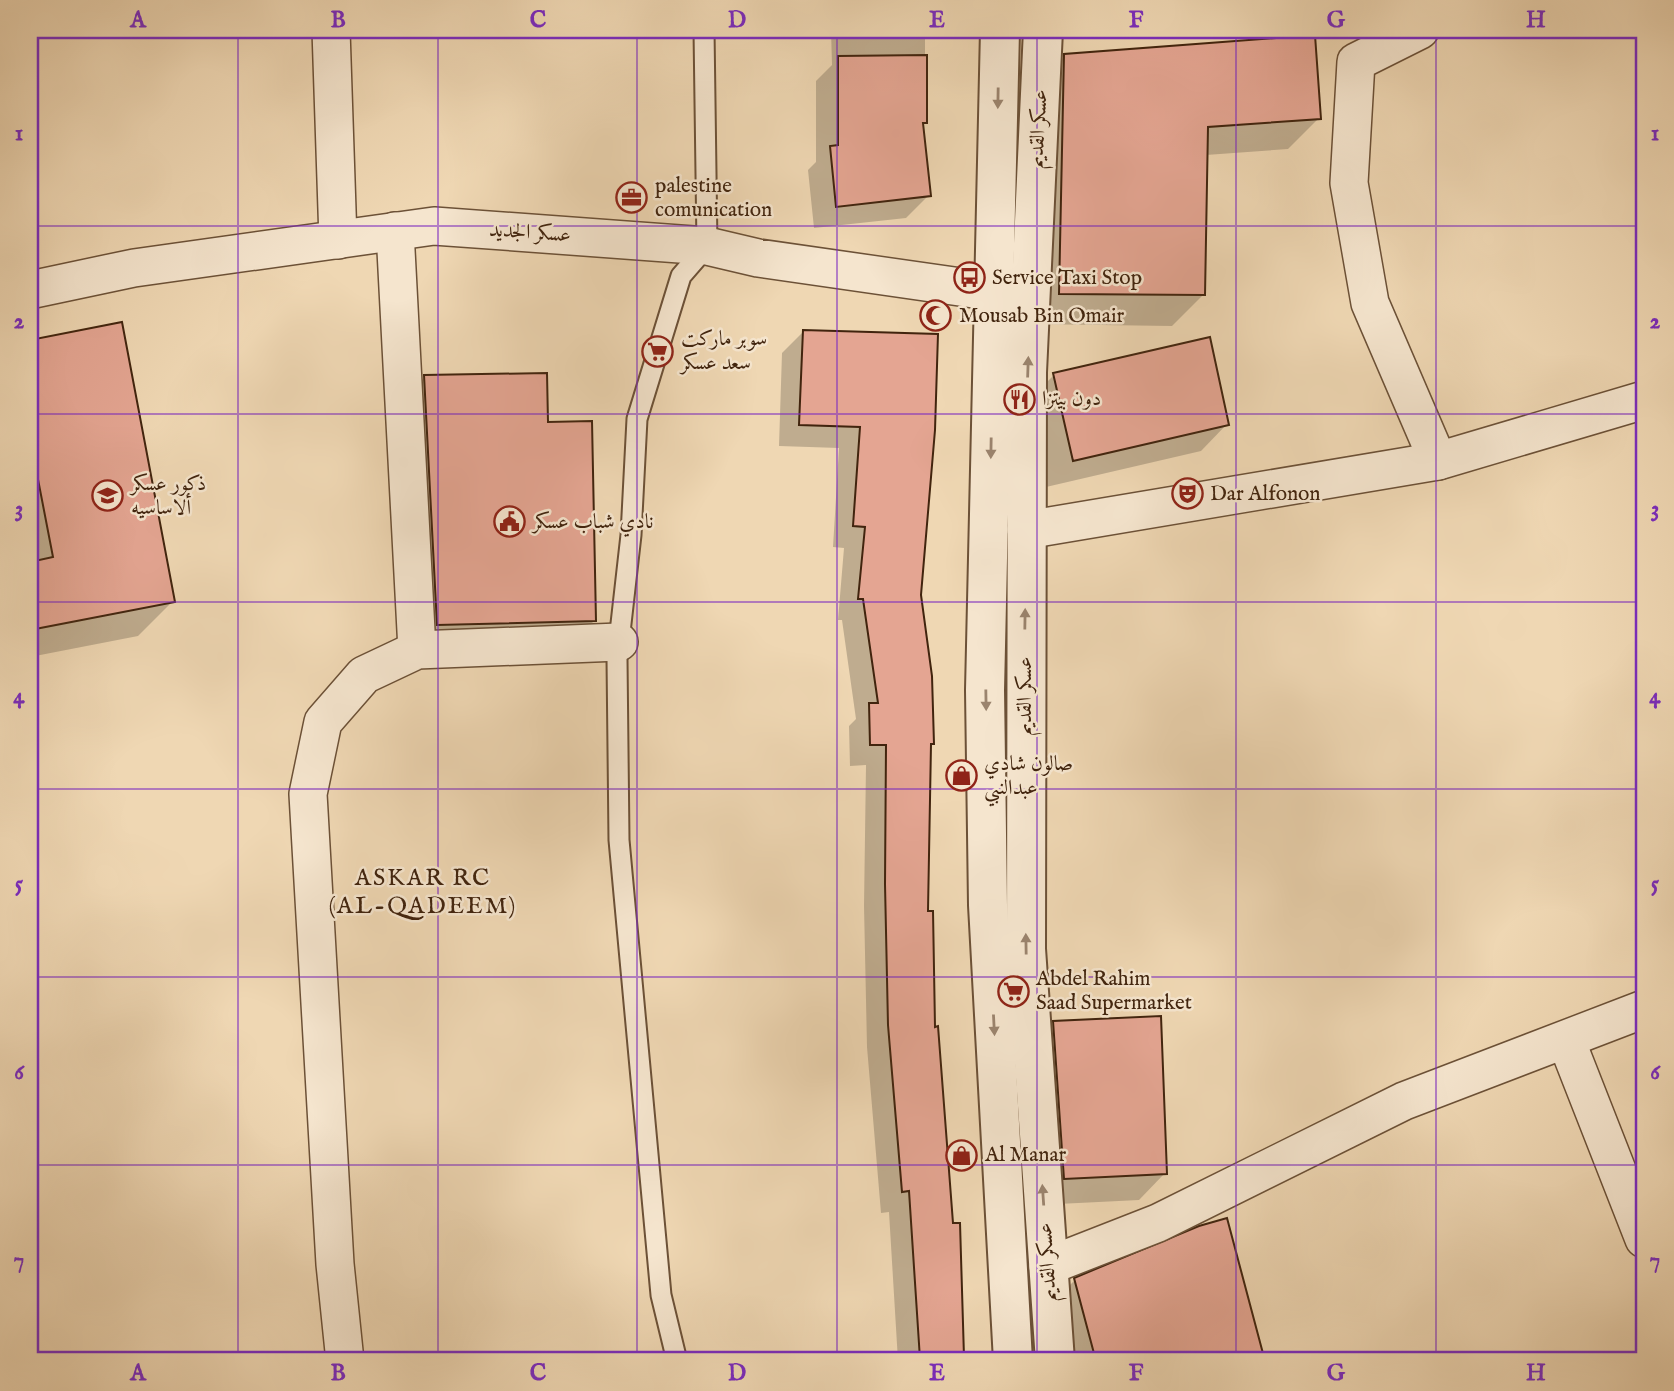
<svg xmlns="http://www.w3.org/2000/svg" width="1674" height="1391" font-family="'IM FELL English',Amiri,serif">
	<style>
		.shadow { fill: #0003 }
		.building { fill: #e4a592; stroke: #41240e; stroke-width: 2 }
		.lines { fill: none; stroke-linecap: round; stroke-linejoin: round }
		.service-casing { stroke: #6c5137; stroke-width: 23 }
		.minor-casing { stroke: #6c5137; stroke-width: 40 }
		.tertiary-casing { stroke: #6c5137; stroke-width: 42 }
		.service { stroke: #f5e5ce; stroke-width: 19 }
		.minor { stroke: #f5e5ce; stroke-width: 37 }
		.tertiary { stroke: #f5e5ce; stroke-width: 38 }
		.oneway { fill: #9b846e }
		.grid { fill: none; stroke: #7b2cbf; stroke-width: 2; stroke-opacity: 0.55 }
		.labels { text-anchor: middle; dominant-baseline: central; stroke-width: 5; stroke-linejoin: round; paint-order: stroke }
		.street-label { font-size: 21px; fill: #41240e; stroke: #f5e5ce }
		.poi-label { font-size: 21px; fill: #41240e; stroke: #f5e5ce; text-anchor: start }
		.quarter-label { font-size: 24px; letter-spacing: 2px; fill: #41240e; stroke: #f5e5ce }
		.neatline { fill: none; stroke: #7b2cbf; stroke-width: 2.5 }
		.grid-label { font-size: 23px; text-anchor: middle; font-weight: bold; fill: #7b2cbf }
	</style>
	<rect width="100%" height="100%" fill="#efd7b3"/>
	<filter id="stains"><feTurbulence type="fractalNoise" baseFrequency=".00286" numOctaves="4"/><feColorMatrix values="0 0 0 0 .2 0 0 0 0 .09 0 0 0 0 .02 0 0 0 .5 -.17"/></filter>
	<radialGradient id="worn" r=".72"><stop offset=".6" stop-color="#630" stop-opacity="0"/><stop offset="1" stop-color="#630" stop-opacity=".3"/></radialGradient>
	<!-- shadow -->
	<g class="shadow">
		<path d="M831 30H928L925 33V122L921 125 929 195 906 218 814 228 808 170 816 162V81L832 65Z"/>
		<path d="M1065 56 1319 118 1288 149 1206 155 1203 295 1172 326 1029 324 1033 87Z"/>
		<path d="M120 325 173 601 138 636 30 657V342Z"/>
		<path d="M803 332 936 336 919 596 929 746 926 913 962 1356 958 1361H898L889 1212 881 1213 867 1047 864 906 866 765 850 766 849 726 856 719 842 620H838L844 548 833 547 839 448 779 446 782 353Z"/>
		<path d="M1054 375 1227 424 1201 451 1046 487 1027 402Z"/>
		<path d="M425 377 546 424 594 621 559 655 403 659 390 411Z"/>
		<path d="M1054 1023 1165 1173 1139 1200 1038 1205 1027 1049Z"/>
		<path d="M1226 1221 1264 1361H1053L1041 1314 1075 1280Z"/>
	</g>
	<!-- building -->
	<g class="building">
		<path d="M1315 35 1321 119 1208 127 1205 295 1059 294 1064 54Z"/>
		<path d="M927 55V123H923L931 196 836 207 830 146 838 145V56Z"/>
		<path d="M122 322 175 602 30 630V562L53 557 30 438V340Z"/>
		<path d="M803 330 938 334 935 430 921 595 932 676 934 744H931L928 911H933L935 1027 938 1026 953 1223H960L964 1357 920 1359 909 1191 902 1192 888 1025 885 884 886 745H870L869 703H878L863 599H858L865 527 853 526 860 427 799 425Z"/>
		<path d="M1210 337 1229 425 1073 461 1053 373Z"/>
		<path d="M547 373 548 422 592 421 596 621 437 625 424 375Z"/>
		<path d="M1161 1016 1167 1174 1064 1179 1053 1021Z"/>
		<path d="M1227 1218 1265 1361H1096L1074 1278 1199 1226Z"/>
	</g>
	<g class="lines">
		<defs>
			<path id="service" d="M677 1361 661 1295 619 840 617 659 631 535 637 419 681 276 707 246 704 30"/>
			<g id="minor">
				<path d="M331 30 338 240"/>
				<path d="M1420 30 1356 62 1349 183 1370 303 1438 461"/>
				<path d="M395 231 417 650"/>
				<path d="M30 290 134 268 434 226 707 246 758 258 1023 296"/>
				<path d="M1026 530 1438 461 1644 400"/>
				<path d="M1566 1040 1644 1239"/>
				<path d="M1048 1266 1158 1223 1404 1101 1644 1009"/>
				<path d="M345 1361 335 1264 308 794 323 722 364 675 417 650 619 642"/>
			</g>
			<g id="tertiary">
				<path d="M1000 30 985 690 988 905 1013 1361"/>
				<path d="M1043 30 1027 372 1026 949 1055 1361"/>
			</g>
		</defs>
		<!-- service casing -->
		<use href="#service" class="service-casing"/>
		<!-- minor casing -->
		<use href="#minor" class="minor-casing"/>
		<!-- tertiary casing -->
		<use href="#tertiary" class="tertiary-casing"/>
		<!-- service -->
		<use href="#service" class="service"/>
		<!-- minor -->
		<use href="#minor" class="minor"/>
		<!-- tertiary -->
		<use href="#tertiary" class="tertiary"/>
	</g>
	<!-- one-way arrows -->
	<defs><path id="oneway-solid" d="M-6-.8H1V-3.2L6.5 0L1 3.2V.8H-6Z" transform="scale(1.75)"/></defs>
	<g class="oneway">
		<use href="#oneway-solid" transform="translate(998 98) rotate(91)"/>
		<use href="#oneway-solid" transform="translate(1028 367) rotate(-88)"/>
		<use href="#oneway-solid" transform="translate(991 448) rotate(91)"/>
		<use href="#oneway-solid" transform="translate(1025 619) rotate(-89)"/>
		<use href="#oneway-solid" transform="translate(986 700) rotate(89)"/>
		<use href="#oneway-solid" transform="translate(1026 944) rotate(-91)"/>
		<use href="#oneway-solid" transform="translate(994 1025) rotate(87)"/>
		<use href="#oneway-solid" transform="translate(1043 1195) rotate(-94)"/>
	</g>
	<!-- grid -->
	<path class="grid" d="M238 30V1361M438 30V1361M637 30V1361M837 30V1361M1037 30V1361M1236 30V1361M1436 30V1361M30 226H1644M30 414H1644M30 602H1644M30 789H1644M30 977H1644M30 1165H1644"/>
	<!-- icons -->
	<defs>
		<symbol id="office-ring" viewBox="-11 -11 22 22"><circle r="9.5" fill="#f5e5ce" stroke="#8f2418" stroke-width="1.5"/><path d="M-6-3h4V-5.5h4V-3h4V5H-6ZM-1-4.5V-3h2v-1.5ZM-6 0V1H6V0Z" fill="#8f2418"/></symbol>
		<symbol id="bus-ring" viewBox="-11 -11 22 22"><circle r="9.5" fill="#f5e5ce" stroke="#8f2418" stroke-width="1.5"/><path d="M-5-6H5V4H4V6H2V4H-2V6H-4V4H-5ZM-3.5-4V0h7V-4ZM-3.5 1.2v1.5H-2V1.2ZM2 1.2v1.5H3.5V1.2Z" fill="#8f2418"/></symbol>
		<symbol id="mosque-ring" viewBox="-11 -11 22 22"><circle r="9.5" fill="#f5e5ce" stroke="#8f2418" stroke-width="1.5"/><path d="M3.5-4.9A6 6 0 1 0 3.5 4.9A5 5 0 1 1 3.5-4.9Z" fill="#8f2418"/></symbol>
		<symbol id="supermarket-ring" viewBox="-11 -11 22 22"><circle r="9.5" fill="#f5e5ce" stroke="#8f2418" stroke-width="1.5"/><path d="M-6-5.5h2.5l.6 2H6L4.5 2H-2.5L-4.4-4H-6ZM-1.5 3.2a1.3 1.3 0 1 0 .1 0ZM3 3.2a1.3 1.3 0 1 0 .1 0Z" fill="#8f2418"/></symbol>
		<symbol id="restaurant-ring" viewBox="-11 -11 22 22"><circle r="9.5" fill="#f5e5ce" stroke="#8f2418" stroke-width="1.5"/><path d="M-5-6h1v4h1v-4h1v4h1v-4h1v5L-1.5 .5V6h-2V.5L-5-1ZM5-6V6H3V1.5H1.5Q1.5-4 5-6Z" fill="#8f2418"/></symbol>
		<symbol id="theatre-ring" viewBox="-11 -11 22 22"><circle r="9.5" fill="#f5e5ce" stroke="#8f2418" stroke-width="1.5"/><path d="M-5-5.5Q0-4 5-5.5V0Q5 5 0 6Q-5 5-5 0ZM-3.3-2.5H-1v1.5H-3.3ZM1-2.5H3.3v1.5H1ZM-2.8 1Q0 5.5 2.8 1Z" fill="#8f2418"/></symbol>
		<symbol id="school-ring" viewBox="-11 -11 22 22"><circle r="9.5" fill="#f5e5ce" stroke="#8f2418" stroke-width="1.5"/><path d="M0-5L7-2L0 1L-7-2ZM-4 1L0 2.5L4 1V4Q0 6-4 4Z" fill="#8f2418"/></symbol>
		<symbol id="civic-ring" viewBox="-11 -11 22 22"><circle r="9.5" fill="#f5e5ce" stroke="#8f2418" stroke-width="1.5"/><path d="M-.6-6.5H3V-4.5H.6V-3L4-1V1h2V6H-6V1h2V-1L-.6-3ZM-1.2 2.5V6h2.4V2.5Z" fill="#8f2418"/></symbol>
		<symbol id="shop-ring" viewBox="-11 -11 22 22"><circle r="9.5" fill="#f5e5ce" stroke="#8f2418" stroke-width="1.5"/><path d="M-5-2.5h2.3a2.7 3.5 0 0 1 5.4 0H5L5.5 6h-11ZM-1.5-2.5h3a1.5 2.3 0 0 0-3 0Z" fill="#8f2418"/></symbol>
	</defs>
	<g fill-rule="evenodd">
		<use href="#office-ring" x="614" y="180" width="35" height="35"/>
		<use href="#bus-ring" x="952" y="260" width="35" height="35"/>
		<use href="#mosque-ring" x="918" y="298" width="35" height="35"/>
		<use href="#supermarket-ring" x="640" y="334" width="35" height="35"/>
		<use href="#restaurant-ring" x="1002" y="382" width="35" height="35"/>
		<use href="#theatre-ring" x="1170" y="476" width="35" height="35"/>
		<use href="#school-ring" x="90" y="478" width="35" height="35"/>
		<use href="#civic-ring" x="492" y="504" width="35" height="35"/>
		<use href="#shop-ring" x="944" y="758" width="35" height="35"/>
		<use href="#supermarket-ring" x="996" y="974" width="35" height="35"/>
		<use href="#shop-ring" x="944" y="1138" width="35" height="35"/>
	</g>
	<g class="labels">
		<!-- street labels -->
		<g class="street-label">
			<text transform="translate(1039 129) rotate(-87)">عسكر القديم</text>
			<text transform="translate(530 233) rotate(4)">عسكر الجديد</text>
			<text transform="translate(1025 696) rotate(-90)">عسكر القديم</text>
			<text transform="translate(1048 1262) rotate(-94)">عسكر القديم</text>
		</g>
		<!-- poi labels -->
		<g class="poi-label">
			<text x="655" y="186">palestine<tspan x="655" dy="24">comunication</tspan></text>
			<text x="992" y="278">Service Taxi Stop</text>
			<text x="959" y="316">Mousab Bin Omair</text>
			<text x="681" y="339">سوبر ماركت<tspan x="681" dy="24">سعد عسكر</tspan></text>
			<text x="1042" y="399">دون بيتزا</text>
			<text x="131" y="484">ذكور عسكر<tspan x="131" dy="24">ألاساسيه</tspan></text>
			<text x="1210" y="494">Dar Alfonon</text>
			<text x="533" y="522">نادي شباب عسكر</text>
			<text x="984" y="764">صالون شادي<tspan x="984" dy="24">عبدالنبي</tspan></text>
			<text x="1036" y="979">Abdel Rahim<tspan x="1036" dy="24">Saad Supermarket</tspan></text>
			<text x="985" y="1155">Al Manar</text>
		</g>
		<!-- quarter labels -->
		<g class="quarter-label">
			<text x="423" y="878">ASKAR RC<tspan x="423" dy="28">(AL-QADEEM)</tspan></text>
		</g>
	</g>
	<!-- margin -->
	<rect width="1674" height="1391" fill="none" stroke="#efd7b3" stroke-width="77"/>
	<rect x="38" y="38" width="1598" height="1314" class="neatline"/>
	<g class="grid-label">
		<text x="138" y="27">A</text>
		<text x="338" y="27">B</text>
		<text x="538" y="27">C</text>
		<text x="737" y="27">D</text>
		<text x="937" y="27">E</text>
		<text x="1136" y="27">F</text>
		<text x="1336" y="27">G</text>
		<text x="1536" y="27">H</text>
		<text x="19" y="140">1</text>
		<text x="1655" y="140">1</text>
		<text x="19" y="328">2</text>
		<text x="1655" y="328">2</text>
		<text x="19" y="516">3</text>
		<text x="1655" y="516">3</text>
		<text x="19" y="703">4</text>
		<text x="1655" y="703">4</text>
		<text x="19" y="891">5</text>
		<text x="1655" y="891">5</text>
		<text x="19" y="1079">6</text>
		<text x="1655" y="1079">6</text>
		<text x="19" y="1267">7</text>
		<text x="1655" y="1267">7</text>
		<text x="138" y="1380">A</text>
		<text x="338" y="1380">B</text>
		<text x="538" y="1380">C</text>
		<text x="737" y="1380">D</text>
		<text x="937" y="1380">E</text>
		<text x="1136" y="1380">F</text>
		<text x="1336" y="1380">G</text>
		<text x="1536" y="1380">H</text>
	</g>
	<rect width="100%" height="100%" filter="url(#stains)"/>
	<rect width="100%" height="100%" fill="url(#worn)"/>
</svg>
